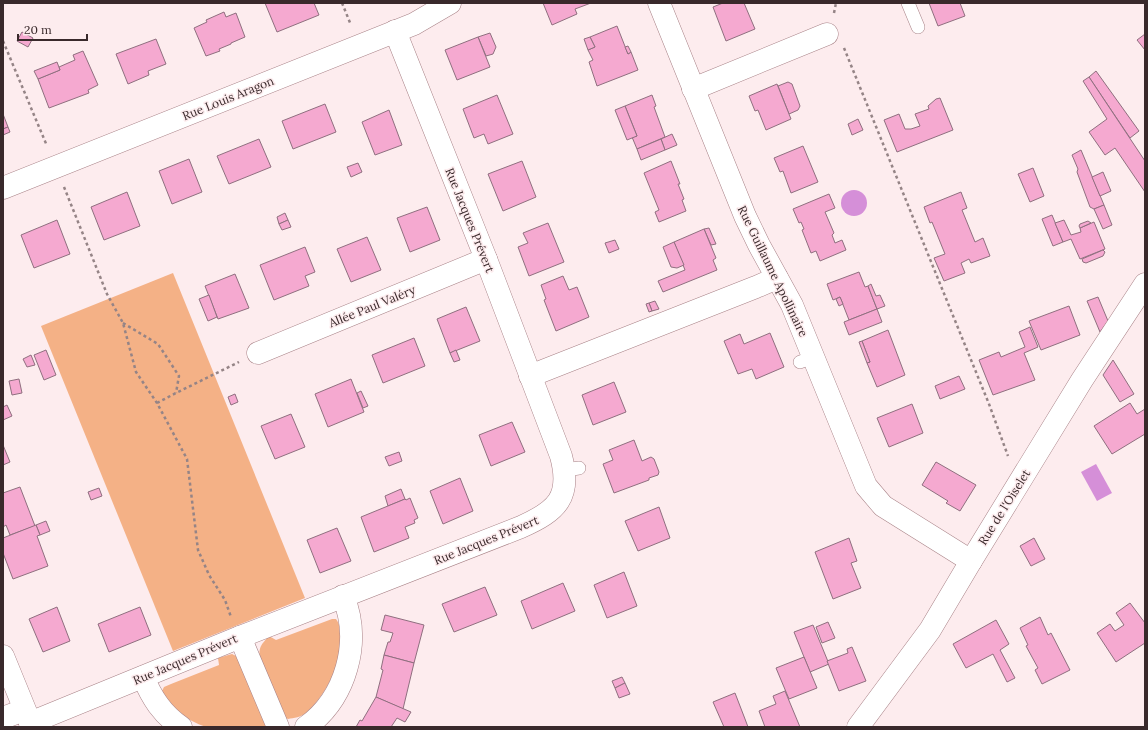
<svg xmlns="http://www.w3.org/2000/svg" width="1148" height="730" font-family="Lora,serif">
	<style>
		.green { fill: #f4b186 }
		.water { fill: #d58fd8 }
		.building { fill: #f5a9d0; stroke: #8f6f7f }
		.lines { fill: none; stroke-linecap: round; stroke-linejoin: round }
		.service-casing { stroke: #a88287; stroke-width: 14 }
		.minor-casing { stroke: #a88287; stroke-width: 23 }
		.path { stroke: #958486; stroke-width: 2.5; stroke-dasharray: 3 3; stroke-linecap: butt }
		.service { stroke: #fff; stroke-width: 13 }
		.minor { stroke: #fff; stroke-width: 22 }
		.labels { text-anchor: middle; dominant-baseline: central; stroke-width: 3; stroke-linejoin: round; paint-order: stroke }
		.street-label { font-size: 12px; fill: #39292b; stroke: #fdecee }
	</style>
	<rect width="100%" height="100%" fill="#fdecee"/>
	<!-- green -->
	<g class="green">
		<path d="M173 273 305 598 173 651 41 326Z"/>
		<path d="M332 619H336C340 624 340 630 340 636 340 644 340 653 338 661 333 679 320 701 306 713 301 717 294 718 288 719L284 717 260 660C258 647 261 645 269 636L276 640Z"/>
		<path d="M232 654 238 657 268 723 266 727H206C186 720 172 709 162 691L164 687 171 684 219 665 218 658Z"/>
	</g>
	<!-- water -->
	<g class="water">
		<circle cx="854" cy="203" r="13"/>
		<path d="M1096 464 1112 493 1097 501 1081 472Z"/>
	</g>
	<!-- building -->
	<g class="building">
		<path d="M265 3H314L319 15 277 32Z"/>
		<path d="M543 3H591L575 9 577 14 552 25Z"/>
		<path d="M723 3H744L755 29 726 41 713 7Z"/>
		<path d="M929 3H960L965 16 938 26Z"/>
		<path d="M224 12 226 17 236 13 245 37 231 43V44L219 49 220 51 206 56 194 28 207 22 206 20Z"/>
		<path d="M617 26 628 54 631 52 638 70 597 86 589 62 593 60 588 50 595 47 590 37Z"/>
		<path d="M22 32 33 38 28 47 17 41Z"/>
		<path d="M490 33 496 47 493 54 486 56 478 37Z"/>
		<path d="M1145 34V50L1137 40Z"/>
		<path d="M478 37 490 67 457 80 445 50Z"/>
		<path d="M590 37 595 47 588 50 584 39Z"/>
		<path d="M156 39 166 64 148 71 149 75 128 84 116 54Z"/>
		<path d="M628 46 631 52 628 54 625 47Z"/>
		<path d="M83 51 98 85 88 90 89 93 49 108 38 79 60 70 59 67 75 60 73 55Z"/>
		<path d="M57 62 60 70 38 79 34 71Z"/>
		<path d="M1096 71 1139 131 1130 138 1089 77Z"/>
		<path d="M1089 77 1145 161V192L1115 148 1105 155 1089 132 1107 119 1083 81Z"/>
		<path d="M788 82 792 84 800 106 798 110 789 114 778 86Z"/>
		<path d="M777 84 791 119 766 130 758 110 755 111 749 96Z"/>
		<path d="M497 95 513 134 488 144 484 134 474 138 463 109Z"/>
		<path d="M652 95 656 106 654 107 665 137 637 149 632 137 637 136 625 106Z"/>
		<path d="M940 98 953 130 897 152 884 120 899 114 905 129H911L920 126 915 114 929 109 928 106 936 99Z"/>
		<path d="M325 104 336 132 293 149 282 121Z"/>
		<path d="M625 106 637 136 627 140 615 110Z"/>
		<path d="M389 110 402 145 375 155 362 122Z"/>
		<path d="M3 114 8 127 3 129Z"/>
		<path d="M858 119 863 130 852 135 848 124Z"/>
		<path d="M8 127 10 132 3 135V129Z"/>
		<path d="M672 134 677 145 665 150 661 139Z"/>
		<path d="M259 139 271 167 229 184 217 156Z"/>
		<path d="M661 139 665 150 641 160 637 149Z"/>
		<path d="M803 146 818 182 791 193 783 171 780 172 774 158Z"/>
		<path d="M1081 150 1104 205 1094 209 1090 207 1077 172 1078 169 1072 155Z"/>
		<path d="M189 159 202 192 172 204 159 171Z"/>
		<path d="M522 161 536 197 503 211 488 174Z"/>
		<path d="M671 161 680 184H678L684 199 682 200 686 211 659 222 655 212 659 210 644 173Z"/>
		<path d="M358 163 362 172 351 177 347 167Z"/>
		<path d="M1033 168 1044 196 1030 202 1018 174Z"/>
		<path d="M1103 172 1111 191 1100 196 1092 177Z"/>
		<path d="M127 192 140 226 104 240 91 207Z"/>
		<path d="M961 192 967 208 962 210 975 242 983 238 990 256 971 263 969 259 961 263 965 273 944 281 934 258 945 254 932 222 930 223 924 207Z"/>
		<path d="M829 194 835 208 825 212 834 233 832 235 835 243 842 240 846 250 820 261 816 251 811 253 802 230 804 229 801 222 799 223 793 209Z"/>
		<path d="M1104 205 1112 225 1103 229 1094 209Z"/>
		<path d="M427 207 440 240 410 252 397 218Z"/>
		<path d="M285 213 288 220 279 224 277 217Z"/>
		<path d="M1052 215 1063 242 1053 246 1042 219Z"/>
		<path d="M57 220 70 254 34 268 21 235Z"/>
		<path d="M288 220 291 227 282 230 279 224Z"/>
		<path d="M1064 220 1071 235 1081 232 1080 228 1094 222 1105 249 1080 259 1071 239 1063 242 1055 223Z"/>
		<path d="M1088 221 1091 223 1080 228 1079 226 1080 224Z"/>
		<path d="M548 223 564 262 529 276 518 247 528 243 523 233Z"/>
		<path d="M709 228 716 244 711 245 704 229Z"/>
		<path d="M704 229 716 258 713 260 717 270 663 292 658 281 685 270 674 242Z"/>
		<path d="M367 237 381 270 351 282 337 249Z"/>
		<path d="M615 240 619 249 609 253 605 243Z"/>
		<path d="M674 242 684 265 677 268 671 267 663 247Z"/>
		<path d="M305 247 315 272 305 276 309 286 274 300 260 265Z"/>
		<path d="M1103 250 1105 252 1103 256 1086 263 1083 262 1082 259Z"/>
		<path d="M859 272 865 287 868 286 877 309 849 320 840 297 833 300 827 284Z"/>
		<path d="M235 274 249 308 218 319 205 286Z"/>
		<path d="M563 276 569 290 577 287 589 317 556 331 544 300 546 299 541 285Z"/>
		<path d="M871 284 876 296 880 295 885 306 877 309 868 286Z"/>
		<path d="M209 295 217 317 208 321 199 299Z"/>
		<path d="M840 297 843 304 839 306 836 299Z"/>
		<path d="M1098 297 1108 321 1100 332 1087 301Z"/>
		<path d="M655 301 659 309 652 311 649 303Z"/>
		<path d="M649 303 652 311 649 312 646 304Z"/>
		<path d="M1069 306 1080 335 1041 350 1029 321Z"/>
		<path d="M466 307 480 341 450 353 437 319Z"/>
		<path d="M877 309 882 322 849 335 844 322Z"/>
		<path d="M1030 327 1038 347 1024 353 1035 380 993 395 979 360 999 352 1001 357 1025 347 1019 332Z"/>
		<path d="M888 330 905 375 877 387 867 363 870 362 862 341Z"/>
		<path d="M770 333 784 367 756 379 752 369 738 374 724 341 740 334 744 344Z"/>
		<path d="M414 338 425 366 383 383 372 355Z"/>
		<path d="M862 341 870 362 867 363 859 342Z"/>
		<path d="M46 350 56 375 44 380 34 355Z"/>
		<path d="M456 350 460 360 454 362 450 353Z"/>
		<path d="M31 355 35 365 27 367 23 359Z"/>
		<path d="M1113 360 1134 394 1120 402 1103 375Z"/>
		<path d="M959 376 965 389 940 399 935 386Z"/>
		<path d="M19 379 22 393 12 395 9 381Z"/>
		<path d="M351 379 364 412 328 427 315 394Z"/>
		<path d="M614 382 626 412 593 425 582 395Z"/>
		<path d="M361 391 368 406 363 408 357 393Z"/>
		<path d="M235 394 238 402 231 405 228 397Z"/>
		<path d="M1130 403 1137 414 1145 409V434L1112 454 1094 426Z"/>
		<path d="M912 404 923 433 889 447 877 418Z"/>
		<path d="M7 405 12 416 3 420V407Z"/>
		<path d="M291 414 305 447 275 459 261 426Z"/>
		<path d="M512 422 525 452 491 466 479 435Z"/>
		<path d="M634 440 642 461 651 457 654 459 659 472 658 475 649 478V480L614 493 603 464 613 460 609 450Z"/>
		<path d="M3 445 10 462 3 465Z"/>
		<path d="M399 452 402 461 389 466 385 457Z"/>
		<path d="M936 462 976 485 960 511 946 503 948 501 922 485Z"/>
		<path d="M460 478 473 511 443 524 430 491Z"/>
		<path d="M20 487 35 526 10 535 6 525 3 527V493Z"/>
		<path d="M99 488 102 496 91 500 88 492Z"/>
		<path d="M401 489 405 499 388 506 385 496Z"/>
		<path d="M410 498 418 518 414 520 415 523 405 527 409 538 374 552 361 517 405 499 406 500Z"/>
		<path d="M659 507 670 538 638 551 625 521Z"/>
		<path d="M46 521 50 531 40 535 36 525Z"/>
		<path d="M36 525 40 535 37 536 48 566 13 579 3 553V538Z"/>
		<path d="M337 528 351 561 320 573 307 540Z"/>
		<path d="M849 538 857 561 851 563 861 588 833 599 815 552Z"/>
		<path d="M1034 538 1045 559 1031 566 1020 546Z"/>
		<path d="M624 572 637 606 607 618 594 585Z"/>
		<path d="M563 583 575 611 532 629 521 601Z"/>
		<path d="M485 587 497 615 454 632 442 604Z"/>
		<path d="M1130 603 1145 623V643L1116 662 1097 633 1110 624 1115 631 1124 625 1116 613Z"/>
		<path d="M57 607 70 641 43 652 29 619Z"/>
		<path d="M140 607 151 635 109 652 98 624Z"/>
		<path d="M385 615 424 625 414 663 384 655 388 642H390L393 633 381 630Z"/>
		<path d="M1040 617 1048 635 1051 633 1070 670 1042 684 1035 670 1038 668 1026 646 1028 645 1020 628Z"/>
		<path d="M996 620 1009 644 1000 650 1015 678 1007 682 993 654 966 668 953 644Z"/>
		<path d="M828 622 835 638 822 643 816 627Z"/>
		<path d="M813 625 829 664 810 672 794 632Z"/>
		<path d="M852 647 866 681 839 691 827 661 848 653 847 649Z"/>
		<path d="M384 655 414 663 403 709 376 697 383 670 381 669Z"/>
		<path d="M804 657 817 688 789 699 776 668Z"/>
		<path d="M622 677 625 683 615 688 612 681Z"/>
		<path d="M625 683 630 694 619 698 615 688Z"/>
		<path d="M785 691 800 727H765L759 711 776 704 773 696Z"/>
		<path d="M735 693 745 719 748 727H724L713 702Z"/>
		<path d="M376 697 411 712 405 722 397 718 391 727H356L360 720 362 721Z"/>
	</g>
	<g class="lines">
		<defs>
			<g id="service">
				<path d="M908 3 918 27"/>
				<path d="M800 362 814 357"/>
				<path d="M565 470 579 468"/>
			</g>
			<g id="minor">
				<path d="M659 3 745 216 759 245 792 305 866 486 883 506 971 561"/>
				<path d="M693 89 827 34"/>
				<path d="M3 188 414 24 450 3"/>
				<path d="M258 353 486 259"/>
				<path d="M530 376 756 287 777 278"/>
				<path d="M240 637 278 727"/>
				<path d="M3 656 32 727"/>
				<path d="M143 677C152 698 162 714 181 727"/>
				<path d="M3 718 24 710"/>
				<path d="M30 723 240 637 521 527C557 511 572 497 561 456L486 259 395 31"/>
				<path d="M306 727C346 698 362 642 343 596"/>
				<path d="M858 727 930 630 971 561 1082 380 1145 284"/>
			</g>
		</defs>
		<!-- service casing -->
		<use href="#service" class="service-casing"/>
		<!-- minor casing -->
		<use href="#minor" class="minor-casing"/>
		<!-- path -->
		<g class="path">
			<path d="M342 3 351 25"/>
			<path d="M834 13 836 3"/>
			<path d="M3 41 47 146"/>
			<path d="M844 48 989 404 1008 456"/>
			<path d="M64 187 107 294 123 323 136 372 157 403 187 459 198 550 209 575 225 600 231 617"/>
			<path d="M123 323 158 344 179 376 176 393"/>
			<path d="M157 403 176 393 239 362"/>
		</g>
		<!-- service -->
		<use href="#service" class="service"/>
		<!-- minor -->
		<use href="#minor" class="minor"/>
	</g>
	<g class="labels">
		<!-- street labels -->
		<g class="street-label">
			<text transform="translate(228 98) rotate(-22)">Rue Louis Aragon</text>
			<text transform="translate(470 220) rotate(68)">Rue Jacques Prévert</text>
			<text transform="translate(773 271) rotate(64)">Rue Guillaume Apollinaire</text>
			<text transform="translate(372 306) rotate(-22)">Allée Paul Valéry</text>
			<text transform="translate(1004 507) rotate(-58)">Rue de l'Oiselet</text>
			<text transform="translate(486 540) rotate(-22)">Rue Jacques Prévert</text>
			<text transform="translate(185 659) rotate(-23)">Rue Jacques Prévert</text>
		</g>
	</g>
	<!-- border -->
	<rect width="1148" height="730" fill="none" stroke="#39292b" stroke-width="8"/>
	<!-- scale -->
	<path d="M18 34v6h69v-6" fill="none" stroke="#39292b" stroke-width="2"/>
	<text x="24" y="34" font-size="12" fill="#39292b" stroke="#fdecee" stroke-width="3" paint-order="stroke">20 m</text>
</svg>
